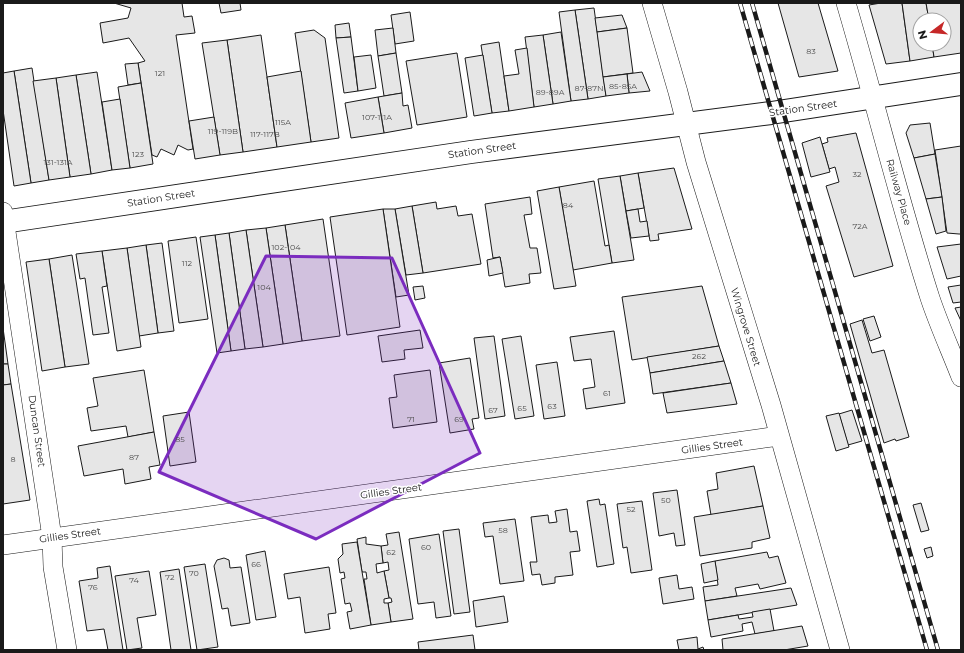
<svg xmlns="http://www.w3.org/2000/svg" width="964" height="653" font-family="Montserrat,sans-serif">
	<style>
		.building { fill: #e6e6e6; stroke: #1a1a1a }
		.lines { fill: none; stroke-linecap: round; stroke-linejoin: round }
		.minor-casing { stroke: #1a1a1a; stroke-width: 20 }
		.secondary-casing { stroke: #1a1a1a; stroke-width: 24 }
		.minor { stroke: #fff; stroke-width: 19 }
		.secondary { stroke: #fff; stroke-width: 22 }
		.rail-casing { stroke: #1a1a1a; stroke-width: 4.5 }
		.rail { stroke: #fff; stroke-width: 3; stroke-dasharray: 9; stroke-linecap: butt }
		.marked { fill: #7b2cbf; fill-opacity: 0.2; stroke: #7b2cbf; stroke-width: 3; stroke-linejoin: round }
		.labels { text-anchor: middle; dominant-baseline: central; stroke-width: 3; stroke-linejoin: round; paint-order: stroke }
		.number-label { font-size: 8px; fill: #4d4d4d }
		.street-label { font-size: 10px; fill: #1a1a1a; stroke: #fff }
	</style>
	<rect width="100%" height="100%" fill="#fff"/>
	<!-- building -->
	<g class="building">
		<path d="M114 3H182L184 17 192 16 195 33 176 35 193 149 188 150 178 145 174 155 161 149 157 157 152 155 138 63 145 61 129 38 103 43 100 23 128 18 131 8Z"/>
		<path d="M219 3H240L241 10 221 13Z"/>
		<path d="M778 3H818L838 71 799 77Z"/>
		<path d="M881 3H902L910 61 886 64 869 5Z"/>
		<path d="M902 3H926L929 20H920V44H932L934 57 910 61Z"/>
		<path d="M926 3H961V53L934 57 932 44H944V20H929Z"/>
		<path d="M594 8 606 96 588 99 575 10Z"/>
		<path d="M575 10 588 99 571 101 559 12Z"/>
		<path d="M410 12 414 41 395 44 391 15Z"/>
		<path d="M622 15 627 28 597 32 595 18Z"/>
		<path d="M349 23 351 37 336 38 335 25Z"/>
		<path d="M393 28 396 53 378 56 375 30Z"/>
		<path d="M627 28 633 73 603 77 597 32Z"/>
		<path d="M314 30 325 38 339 138 311 142 295 33Z"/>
		<path d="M561 32 571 101 553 104 543 35Z"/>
		<path d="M261 35 277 147 243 152 227 40Z"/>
		<path d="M543 35 553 104 534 107 525 37Z"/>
		<path d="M351 37 358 91 344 93 336 38Z"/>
		<path d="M227 40 243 152 220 155 202 43Z"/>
		<path d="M499 42 509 111 492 113 481 45Z"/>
		<path d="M527 48 534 107 509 111 504 76 519 74 515 50Z"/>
		<path d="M396 53 402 93 384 96 378 56Z"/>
		<path d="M457 53 467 117 417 125 406 61Z"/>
		<path d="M371 55 376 88 358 91 354 57Z"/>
		<path d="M483 55 492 113 474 116 465 58Z"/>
		<path d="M138 63 141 83 128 85 125 64Z"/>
		<path d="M32 68 49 180 31 183 14 71Z"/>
		<path d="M14 71 31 183 14 186 3 110V73Z"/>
		<path d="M301 71 311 142 277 147 267 77Z"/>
		<path d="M97 72 112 170 91 174 76 75Z"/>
		<path d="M642 72 650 91 629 93 627 74Z"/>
		<path d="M627 74 629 93 606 96 603 77Z"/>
		<path d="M76 75 91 174 70 177 56 78Z"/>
		<path d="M56 78 70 177 49 180 33 81Z"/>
		<path d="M141 83 153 164 130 168 118 87Z"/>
		<path d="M402 93 403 106 408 105 412 128 384 133 378 97Z"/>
		<path d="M378 97 384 133 351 138 345 103Z"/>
		<path d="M120 99 130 168 112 170 102 102Z"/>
		<path d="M214 117 220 155 195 159 189 121Z"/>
		<path d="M930 123 935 154 914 158 906 133 910 125Z"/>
		<path d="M856 133 893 266 854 277 826 186 839 182 835 167 829 169 822 144 828 142 827 138Z"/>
		<path d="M820 137 830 172 811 177 802 143Z"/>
		<path d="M961 146V234H959L947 233 935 150Z"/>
		<path d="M935 154 942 197 926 199 914 158Z"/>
		<path d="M674 168 692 229 658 234 659 240 650 241 638 173Z"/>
		<path d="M638 173 644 208 626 211 620 176Z"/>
		<path d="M620 176 634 260 612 263 598 179Z"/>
		<path d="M594 181 605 246 609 245 612 263 573 270 559 187Z"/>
		<path d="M559 187 576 286 554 289 537 191Z"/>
		<path d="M530 197 532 214 524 215 530 248H537L541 273 529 274 530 283 505 287 500 257 493 258 485 204Z"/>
		<path d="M942 197 946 231 936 234 926 199Z"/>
		<path d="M436 202 437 209 456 206 458 216 472 214 481 264 423 273 412 206Z"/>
		<path d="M412 206 423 273 406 275 395 209Z"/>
		<path d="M383 209H395L409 295 396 297Z"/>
		<path d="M383 209 400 327 347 335 330 217Z"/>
		<path d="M638 209 640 222 647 221 649 236 631 238 626 211Z"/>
		<path d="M323 219 340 336 302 341 285 225Z"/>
		<path d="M285 225 302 341 283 344 266 228Z"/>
		<path d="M266 228 283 344 263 347 246 230Z"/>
		<path d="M246 230 263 347 245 349 229 233Z"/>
		<path d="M229 233 245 349 231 351 215 235Z"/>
		<path d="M215 235 231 351 217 353 200 237Z"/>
		<path d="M196 237 208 319 179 323 168 241Z"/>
		<path d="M162 243 174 331 158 333 146 245Z"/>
		<path d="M961 244V276L947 279 937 247Z"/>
		<path d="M146 245 158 333 139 336 127 248Z"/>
		<path d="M127 248 141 347 117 351 102 251Z"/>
		<path d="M102 251 107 286 102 287 109 333 93 335 85 278 80 279 76 254Z"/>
		<path d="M72 255 89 364 65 367 49 259Z"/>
		<path d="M500 257 503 273 489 276 487 260Z"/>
		<path d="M49 259 65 367 42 371 26 262Z"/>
		<path d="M961 285V302L953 303 948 287Z"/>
		<path d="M423 286 425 298 415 300 413 287Z"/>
		<path d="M702 286 719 346 632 360 622 297Z"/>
		<path d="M961 307V321L955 308Z"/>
		<path d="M874 316 881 337 870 341 863 319Z"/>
		<path d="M862 320 872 353 884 350 909 437 896 441 895 439 884 443 850 324Z"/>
		<path d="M3 328 8 364H3Z"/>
		<path d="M420 330 423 348 404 350 405 359 382 362 378 336Z"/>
		<path d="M614 331 625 403 586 409 583 389 595 387 591 359 574 361 570 337Z"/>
		<path d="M494 336 505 416 485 419 474 338Z"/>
		<path d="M521 336 534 416 515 419 502 339Z"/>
		<path d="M719 346 724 361 650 373 647 357Z"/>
		<path d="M470 358 479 418 472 419 474 429 450 433 439 363Z"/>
		<path d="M724 361 731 383 653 394 650 373Z"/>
		<path d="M557 362 565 416 544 419 536 365Z"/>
		<path d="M3 364H8L11 384 3 385Z"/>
		<path d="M144 370 154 432 128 437 126 426 91 431 87 408 98 406 93 378Z"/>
		<path d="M430 370 437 422 393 428 389 398 397 397 394 375Z"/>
		<path d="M731 383 737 404 667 413 663 393Z"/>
		<path d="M11 384 30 500 3 504V385Z"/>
		<path d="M852 410 862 441 848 445 839 414Z"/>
		<path d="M189 412 196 462 170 466 163 416Z"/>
		<path d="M839 413 849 447 836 451 826 416Z"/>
		<path d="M154 432 160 465 149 467 151 479 125 484 123 469 84 476 78 446Z"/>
		<path d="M754 466 763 506 711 515 707 491 718 489 716 473Z"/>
		<path d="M677 490 685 545 676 546 674 533 659 536 653 493Z"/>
		<path d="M599 499 600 505 605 504 614 564 597 567 587 501Z"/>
		<path d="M642 501 652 570 631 573 627 547 623 548 617 504Z"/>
		<path d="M921 503 929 530 921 532 913 505Z"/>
		<path d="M763 506 770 538 752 542V548L700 556 694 517Z"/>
		<path d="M567 509 570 532 577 531 580 551 570 552 573 575 555 577V583L542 585 540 574 532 575 530 562H537L531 517 548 515 549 523 557 522 555 511Z"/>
		<path d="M515 519 524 581 500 584 493 536 485 537 483 523Z"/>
		<path d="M459 529 470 612 454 614 443 531Z"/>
		<path d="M399 532 413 619 391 622 388 603 392 602 391 598H389L384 571 389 570 388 562 383 563 381 546 388 545 386 534Z"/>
		<path d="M439 534 451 616 436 618 434 602 418 604 409 539Z"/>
		<path d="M366 537V544L381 546 383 563 376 564 377 573 384 571 389 598 384 599V603H388L391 622 371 625 364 579H367L366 572H362L357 539Z"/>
		<path d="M357 542 371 625 350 629 347 612 352 611 350 603 345 604 341 579 345 578 344 572 340 573 338 559 343 554 342 544Z"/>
		<path d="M931 547 933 556 927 558 924 549Z"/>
		<path d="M265 551 276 617 256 620 246 555Z"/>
		<path d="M767 552 769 558 778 556 786 583 760 589 758 584 735 588 737 596 705 601 703 587 718 585 715 561Z"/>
		<path d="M224 558 229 560 230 568 241 567 250 623 231 626 228 608 222 609 214 566 217 560Z"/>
		<path d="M715 561 718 580 704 583 701 564Z"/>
		<path d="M205 564 218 647 197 650 184 567Z"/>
		<path d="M110 566 123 650H108L104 629 87 631 79 581 98 578 97 568Z"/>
		<path d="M329 567 336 613 328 614 330 629 305 633 300 597 288 599 284 574Z"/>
		<path d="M179 569 191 650H171L160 572Z"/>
		<path d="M149 571 156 615 137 618 142 648 127 650 115 576Z"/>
		<path d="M677 575 679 589 692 587 694 599 663 604 659 578Z"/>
		<path d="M791 588 797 605 708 620 705 601Z"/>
		<path d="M504 596 508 622 476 627 473 601Z"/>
		<path d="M770 609 774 631 755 634 752 622 742 624 743 631 711 637 708 620 738 615 739 619 753 617 752 612Z"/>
		<path d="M802 626 808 646 784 650H723L722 639Z"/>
		<path d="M473 635 475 650H419L418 642Z"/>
		<path d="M697 637 698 649 703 647 704 650H675H679L677 640Z"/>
	</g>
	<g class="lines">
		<defs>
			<g id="minor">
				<path d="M652 3 678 92 696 162 771 405 840 650"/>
				<path d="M846 3C875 101 899 201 930 298 939 325 951 351 961 377"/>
				<path d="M3 212 48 510 52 538 53 567 67 650"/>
				<path d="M3 545 779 436"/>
			</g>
			<path id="secondary" d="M3 222 471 152 771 113 961 84"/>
		</defs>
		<!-- minor casing -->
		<use href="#minor" class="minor-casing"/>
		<!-- secondary casing -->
		<use href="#secondary" class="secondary-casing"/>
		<!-- minor -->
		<use href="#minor" class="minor"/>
		<!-- secondary -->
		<use href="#secondary" class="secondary"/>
		<defs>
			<g id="rail">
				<path d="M740 3 927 650"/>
				<path d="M752 3 938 650"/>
			</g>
		</defs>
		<!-- rail casing -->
		<use href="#rail" class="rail-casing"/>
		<!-- rail -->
		<use href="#rail" class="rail"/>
	</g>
	<!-- marked area -->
	<path class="marked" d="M266 256 392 258 480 453 316 539 159 472Z"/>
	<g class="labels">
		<!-- number labels -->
		<g class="number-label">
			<text x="811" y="51">83</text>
			<text x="160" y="73">121</text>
			<text x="623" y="86">85-85A</text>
			<text x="589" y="88">87-87N</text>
			<text x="550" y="92">89-89A</text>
			<text x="377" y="117">107-111A</text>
			<text x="283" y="122">115A</text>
			<text x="223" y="131">119-119B</text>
			<text x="265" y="134">117-117B</text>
			<text x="138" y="154">123</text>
			<text x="58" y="162">131-131A</text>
			<text x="857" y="174">32</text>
			<text x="568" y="205">84</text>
			<text x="860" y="226">72A</text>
			<text x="286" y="247">102-104</text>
			<text x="187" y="263">112</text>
			<text x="264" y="287">104</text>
			<text x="699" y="356">262</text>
			<text x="607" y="393">61</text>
			<text x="552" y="406">63</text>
			<text x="522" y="408">65</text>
			<text x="493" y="410">67</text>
			<text x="411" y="419">71</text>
			<text x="459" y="419">69</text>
			<text x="180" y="439">85</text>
			<text x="134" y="457">87</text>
			<text x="13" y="459">8</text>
			<text x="666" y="500">50</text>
			<text x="631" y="509">52</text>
			<text x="503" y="530">58</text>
			<text x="426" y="547">60</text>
			<text x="391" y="552">62</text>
			<text x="256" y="564">66</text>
			<text x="194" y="573">70</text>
			<text x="170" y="577">72</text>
			<text x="134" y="580">74</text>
			<text x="93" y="587">76</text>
		</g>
		<!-- street labels -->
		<g class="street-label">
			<text transform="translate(803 108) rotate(-8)">Station Street</text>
			<text transform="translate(482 150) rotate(-8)">Station Street</text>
			<text transform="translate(899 192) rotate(74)">Railway Place</text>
			<text transform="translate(161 198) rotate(-9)">Station Street</text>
			<text transform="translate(746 327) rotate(73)">Wingrove Street</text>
			<text transform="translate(37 431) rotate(82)">Duncan Street</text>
			<text transform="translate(712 446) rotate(-8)">Gillies Street</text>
			<text transform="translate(391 491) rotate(-8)">Gillies Street</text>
			<text transform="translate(70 535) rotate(-8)">Gillies Street</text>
		</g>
	</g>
	<!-- border -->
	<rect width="964" height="653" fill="none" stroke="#1a1a1a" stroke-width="8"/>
	<!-- north arrow -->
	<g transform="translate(932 32) rotate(254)"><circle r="19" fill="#ffffff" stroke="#a3a3a3"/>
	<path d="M0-3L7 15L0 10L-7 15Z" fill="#c62828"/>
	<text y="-6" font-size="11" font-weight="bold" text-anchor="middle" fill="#1a1a1a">N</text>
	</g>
</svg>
